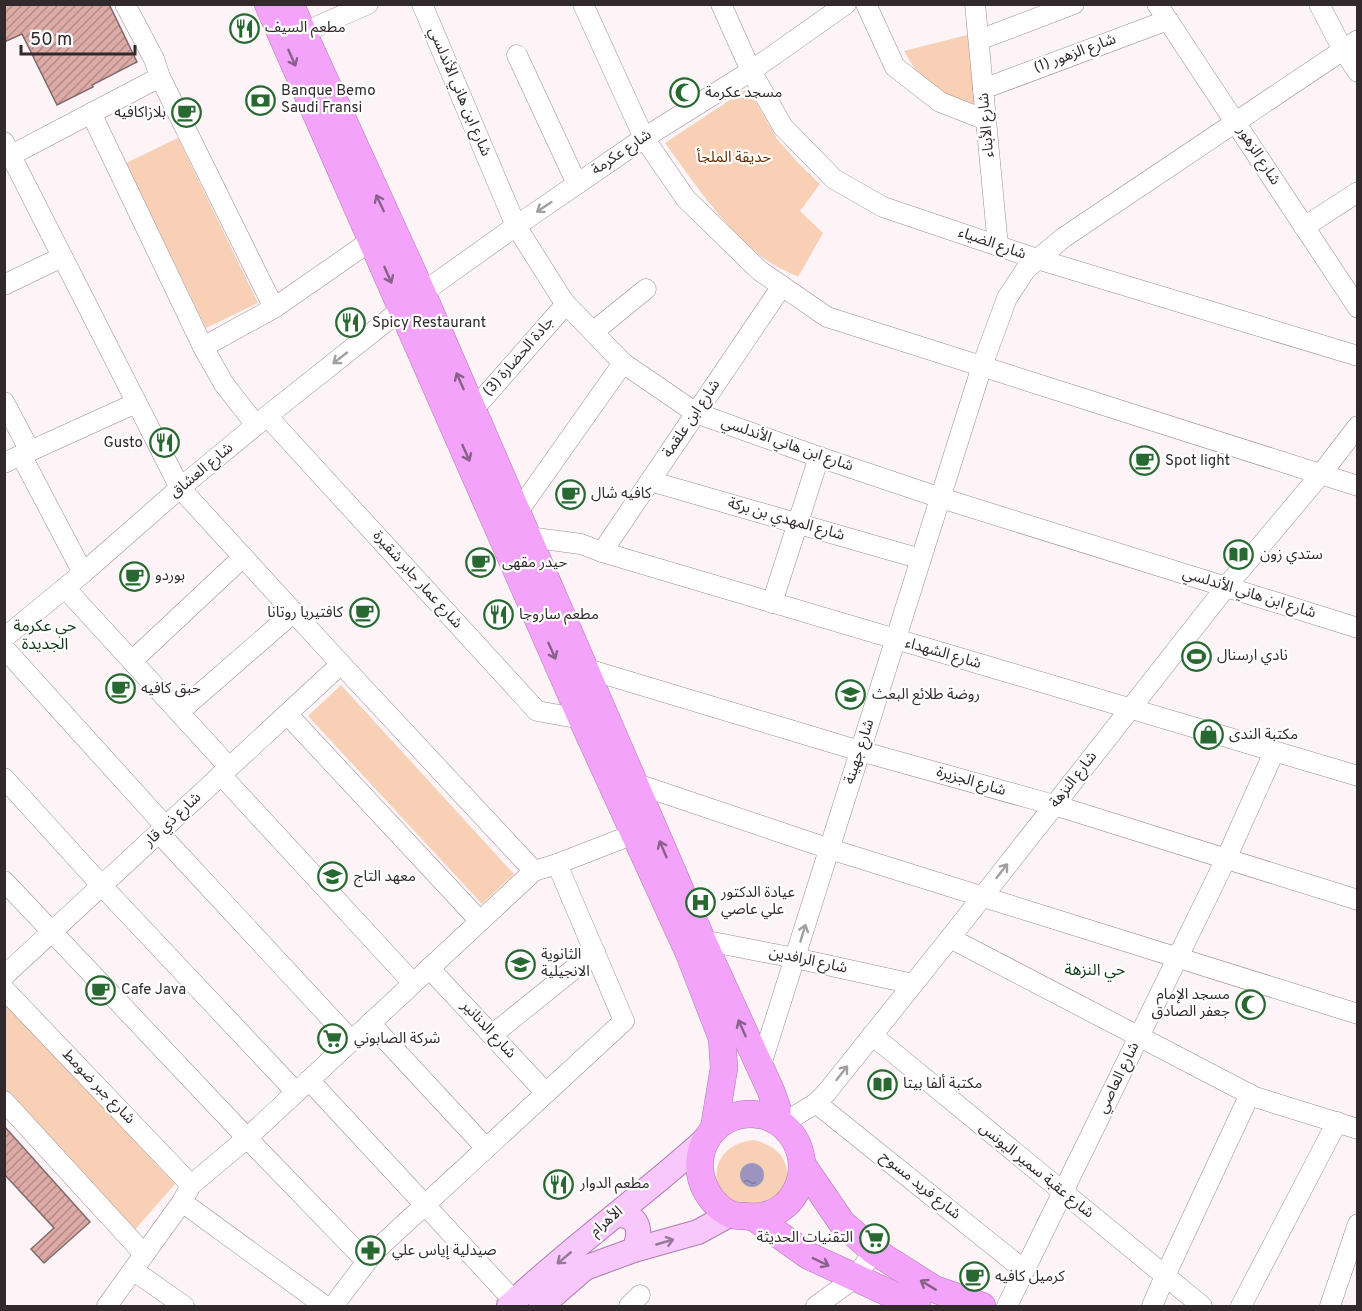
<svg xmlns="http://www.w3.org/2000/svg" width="1362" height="1311" font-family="Overpass,'Noto Sans Arabic',sans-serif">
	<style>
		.green { fill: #f8d0b5 }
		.water { fill: url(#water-ripples) }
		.building { fill: url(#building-hatch); stroke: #7f6c6a; stroke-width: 1.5 }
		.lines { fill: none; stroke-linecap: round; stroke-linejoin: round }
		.minor-casing { stroke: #9e8b92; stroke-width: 21 }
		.major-casing { stroke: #af79b2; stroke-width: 26 }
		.highway-casing { stroke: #af79b2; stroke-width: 28 }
		.minor { stroke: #fff; stroke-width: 20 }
		.major { stroke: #f8c8fc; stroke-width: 24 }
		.highway { stroke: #f3a4fa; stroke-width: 27 }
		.oneway { stroke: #886089 }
		.oneway2 { stroke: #a29fa0 }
		.oneway3 { stroke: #947894 }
		.labels { text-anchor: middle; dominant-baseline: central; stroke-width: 4.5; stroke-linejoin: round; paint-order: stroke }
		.poi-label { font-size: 15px; fill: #31292c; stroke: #fff; text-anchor: start }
		.street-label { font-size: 15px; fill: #31292c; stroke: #fff }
		.park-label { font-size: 15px; fill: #612e00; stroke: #fff }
		.neighbourhood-label { font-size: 16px; fill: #0d3a15; stroke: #fff }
	</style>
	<defs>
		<pattern id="water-ripples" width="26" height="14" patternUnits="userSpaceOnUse" patternTransform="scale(1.5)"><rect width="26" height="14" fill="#9c94be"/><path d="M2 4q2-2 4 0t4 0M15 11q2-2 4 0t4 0" fill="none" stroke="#80799b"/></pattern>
		<pattern id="building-hatch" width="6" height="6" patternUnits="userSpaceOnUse" patternTransform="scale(1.5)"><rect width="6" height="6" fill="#ddaaa5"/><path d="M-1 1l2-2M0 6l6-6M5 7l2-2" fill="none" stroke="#b48a87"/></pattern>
	</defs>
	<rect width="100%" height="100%" fill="#fdf4f7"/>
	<!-- green -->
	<g class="green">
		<path d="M971 34 976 108 943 96 919 76 904 51Z"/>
		<path d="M748 88 777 139 801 166 820 184 800 211 823 233 798 277C787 271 774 266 765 259 724 228 695 184 665 143Z"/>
		<path d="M178 138 258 303 206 328 126 163Z"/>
		<path d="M341 685 514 874 482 904 308 716Z"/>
		<path d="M5 1003 175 1184 132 1233 5 1093Z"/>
		<path d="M754 1140C782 1147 793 1165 784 1192L744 1211C738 1206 723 1195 719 1189 716 1184 716 1176 717 1170 720 1151 736 1142 754 1140Z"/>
	</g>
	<!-- water -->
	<circle class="water" cx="752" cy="1175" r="12"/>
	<!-- building -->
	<g class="building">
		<path d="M4 4H109L137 62 92 85 93 87 57 105 22 34 4 42Z"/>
		<path d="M4 1126 90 1222 44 1263 31 1249 54 1228 4 1174Z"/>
	</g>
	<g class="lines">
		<defs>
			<g id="minor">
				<path d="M422 4 516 226 564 302 623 363 696 413 819 457 941 498 1358 628"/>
				<path d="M583 4 644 138 686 199 760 271 827 317 1358 486"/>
				<path d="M721 4 751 71 783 127 834 179 883 207 1037 259 1358 356"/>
				<path d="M866 4 895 67 940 102 986 120"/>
				<path d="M975 4 998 246"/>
				<path d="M1157 4 1358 308"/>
				<path d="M1319 4 1343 50 1358 72"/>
				<path d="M302 33 368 4"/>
				<path d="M979 40 1074 4"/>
				<path d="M517 55 577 184"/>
				<path d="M160 77 274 308"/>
				<path d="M983 89 1168 20"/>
				<path d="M91 113 203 347 224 384 256 425"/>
				<path d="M4 142 180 488 341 664 534 871 557 864 634 834"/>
				<path d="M4 159 160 77 154 59 125 4"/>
				<path d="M1304 227 1358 192"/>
				<path d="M4 285 62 257"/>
				<path d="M593 332 646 289"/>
				<path d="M203 347 274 308 372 240"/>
				<path d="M4 402 30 451"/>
				<path d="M473 410 566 304"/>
				<path d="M267 416 537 711 582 719"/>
				<path d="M21 455 83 573"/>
				<path d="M4 463 136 403"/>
				<path d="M650 481 921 559"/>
				<path d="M517 513 623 363"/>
				<path d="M528 537 581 544 602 552 1358 776"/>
				<path d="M602 552 782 286"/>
				<path d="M65 588 229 767"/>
				<path d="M772 603 819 457"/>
				<path d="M4 638 83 573 180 488 267 416 422 293 516 226 644 138 751 71 846 4"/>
				<path d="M4 648 166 827"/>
				<path d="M132 661 243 557"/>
				<path d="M584 668 860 751 1054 805 1358 900"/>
				<path d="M179 712 294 612"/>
				<path d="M287 714 480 921"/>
				<path d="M221 775 413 983"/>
				<path d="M4 778 102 886 296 1092"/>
				<path d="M634 783 830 849 1358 1014"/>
				<path d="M159 833 351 1040"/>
				<path d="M4 881 247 1138 366 1261"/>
				<path d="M950 938 1255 1097 1358 1129"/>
				<path d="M702 940 795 958 913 984"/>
				<path d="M429 968 546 1093"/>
				<path d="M4 976 341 664"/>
				<path d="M4 989 191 1185"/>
				<path d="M370 1023 486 1148"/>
				<path d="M492 1035 595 952"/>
				<path d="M872 1035 1202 1306"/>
				<path d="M760 1068 982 366 1007 298 1026 269 1063 238 1358 40"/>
				<path d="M309 1080 514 1301"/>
				<path d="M4 1101 144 1254"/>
				<path d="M816 1103 1024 1270"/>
				<path d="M782 1124 816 1103 827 1092 950 938 1226 587 1321 474 1358 426"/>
				<path d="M182 1202 325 1306"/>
				<path d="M133 1270 184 1306"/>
				<path d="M107 1306 182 1202 191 1185 247 1138 534 871"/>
				<path d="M333 1306 375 1251 624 1021 557 864"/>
				<path d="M629 1306 640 1295"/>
				<path d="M816 1306 855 1278 874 1251"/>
				<path d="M1007 1306 1226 859 1274 752"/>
				<path d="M1152 1306 1165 1276 1250 1094"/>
				<path d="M1241 1306 1337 1122"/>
				<path d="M1330 1306 1358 1224"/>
			</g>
			<g id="major">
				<path d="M616 1215C640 1215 642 1231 634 1250"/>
				<path d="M509 1306C571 1247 642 1197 706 1139"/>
				<path d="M541 1306 585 1268 634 1250 698 1232 731 1214"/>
			</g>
			<g id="highway">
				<path d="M268 4 582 719 689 953 722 1038 724 1068 714 1128"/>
				<path d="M290 4 422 293 702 940 771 1091 777 1108V1121C824 1153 800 1225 744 1216 740 1216 734 1216 730 1214 721 1210 712 1201 707 1192 685 1154 715 1107 760 1115 766 1115 772 1119 777 1121"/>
				<path d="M803 1166 842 1223 874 1251 934 1289 982 1306"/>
				<path d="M755 1218 809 1256 917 1306"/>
			</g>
		</defs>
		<!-- minor casing -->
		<use href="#minor" class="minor-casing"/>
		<!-- major casing -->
		<use href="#major" class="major-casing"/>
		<!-- highway casing -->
		<use href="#highway" class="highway-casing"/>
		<!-- minor -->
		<use href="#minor" class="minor"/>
		<!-- major -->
		<use href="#major" class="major"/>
		<!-- highway -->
		<use href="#highway" class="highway"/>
	</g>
	<!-- one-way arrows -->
	<defs><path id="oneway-shaft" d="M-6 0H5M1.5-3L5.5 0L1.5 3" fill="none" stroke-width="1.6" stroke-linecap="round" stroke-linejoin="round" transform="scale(1.5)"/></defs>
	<g class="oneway">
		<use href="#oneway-shaft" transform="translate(292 58) rotate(66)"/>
		<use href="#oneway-shaft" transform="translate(380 203) rotate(-115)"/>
		<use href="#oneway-shaft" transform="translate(388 275) rotate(66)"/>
		<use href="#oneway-shaft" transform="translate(460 381) rotate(-114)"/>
		<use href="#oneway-shaft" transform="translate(466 453) rotate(66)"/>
		<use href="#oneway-shaft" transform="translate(552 651) rotate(66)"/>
		<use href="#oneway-shaft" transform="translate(663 849) rotate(-113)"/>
		<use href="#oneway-shaft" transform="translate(742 1028) rotate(-114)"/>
		<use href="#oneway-shaft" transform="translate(821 1262) rotate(26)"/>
		<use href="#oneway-shaft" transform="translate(928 1285) rotate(-149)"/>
	</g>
	<g class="oneway2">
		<use href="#oneway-shaft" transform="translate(544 207) rotate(146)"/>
		<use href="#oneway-shaft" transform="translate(340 358) rotate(142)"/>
		<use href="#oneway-shaft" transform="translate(1002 871) rotate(-52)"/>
		<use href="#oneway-shaft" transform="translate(803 933) rotate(-73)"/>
		<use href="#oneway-shaft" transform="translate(842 1073) rotate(-52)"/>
	</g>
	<g class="oneway3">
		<use href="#oneway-shaft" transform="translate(665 1242) rotate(-16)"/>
		<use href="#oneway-shaft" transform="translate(564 1258) rotate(140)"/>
	</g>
	<!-- icons -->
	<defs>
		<symbol id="restaurant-ring" viewBox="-11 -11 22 22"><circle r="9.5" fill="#fff" stroke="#286831" stroke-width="1.5"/><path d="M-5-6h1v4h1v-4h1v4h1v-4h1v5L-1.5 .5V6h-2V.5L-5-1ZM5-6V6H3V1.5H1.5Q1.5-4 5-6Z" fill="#286831"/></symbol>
		<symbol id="mosque-ring" viewBox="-11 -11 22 22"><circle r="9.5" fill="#fff" stroke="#286831" stroke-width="1.5"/><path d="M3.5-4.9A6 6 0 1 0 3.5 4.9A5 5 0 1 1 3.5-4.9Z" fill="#286831"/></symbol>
		<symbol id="bank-ring" viewBox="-11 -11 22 22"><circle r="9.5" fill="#fff" stroke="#286831" stroke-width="1.5"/><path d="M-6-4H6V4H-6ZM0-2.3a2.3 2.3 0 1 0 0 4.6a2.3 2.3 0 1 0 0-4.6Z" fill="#286831"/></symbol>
		<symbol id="cafe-ring" viewBox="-11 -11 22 22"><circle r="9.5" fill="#fff" stroke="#286831" stroke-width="1.5"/><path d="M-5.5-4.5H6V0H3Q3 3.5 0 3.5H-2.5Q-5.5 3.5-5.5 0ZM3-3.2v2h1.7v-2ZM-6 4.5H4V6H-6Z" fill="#286831"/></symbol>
		<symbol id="library-ring" viewBox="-11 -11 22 22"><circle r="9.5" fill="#fff" stroke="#286831" stroke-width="1.5"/><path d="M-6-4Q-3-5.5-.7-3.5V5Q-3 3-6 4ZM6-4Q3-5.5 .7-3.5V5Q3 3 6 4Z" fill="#286831"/></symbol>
		<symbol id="stadium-ring" viewBox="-11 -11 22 22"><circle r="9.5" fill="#fff" stroke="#286831" stroke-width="1.5"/><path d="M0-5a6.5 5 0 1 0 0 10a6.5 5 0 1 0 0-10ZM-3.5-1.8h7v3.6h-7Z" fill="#286831"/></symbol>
		<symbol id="school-ring" viewBox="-11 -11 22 22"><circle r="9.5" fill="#fff" stroke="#286831" stroke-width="1.5"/><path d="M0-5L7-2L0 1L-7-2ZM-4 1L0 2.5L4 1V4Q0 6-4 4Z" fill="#286831"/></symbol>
		<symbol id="shop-ring" viewBox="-11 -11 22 22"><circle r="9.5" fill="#fff" stroke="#286831" stroke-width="1.5"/><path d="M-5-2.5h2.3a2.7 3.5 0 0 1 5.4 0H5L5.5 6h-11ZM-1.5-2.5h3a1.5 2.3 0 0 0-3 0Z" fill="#286831"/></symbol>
		<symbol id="hospital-ring" viewBox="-11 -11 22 22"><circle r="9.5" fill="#fff" stroke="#286831" stroke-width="1.5"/><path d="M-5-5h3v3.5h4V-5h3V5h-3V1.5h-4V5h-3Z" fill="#286831"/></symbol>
		<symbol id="supermarket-ring" viewBox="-11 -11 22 22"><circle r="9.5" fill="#fff" stroke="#286831" stroke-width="1.5"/><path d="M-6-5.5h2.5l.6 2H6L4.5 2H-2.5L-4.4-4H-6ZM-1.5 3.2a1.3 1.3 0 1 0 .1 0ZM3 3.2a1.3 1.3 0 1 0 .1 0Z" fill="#286831"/></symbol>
		<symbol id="pharmacy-ring" viewBox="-11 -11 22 22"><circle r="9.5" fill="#fff" stroke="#286831" stroke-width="1.5"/><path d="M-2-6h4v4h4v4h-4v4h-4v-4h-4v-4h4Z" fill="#286831"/></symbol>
	</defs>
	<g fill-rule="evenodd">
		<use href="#restaurant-ring" x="228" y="12" width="33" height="33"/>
		<use href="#mosque-ring" x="668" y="76" width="33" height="33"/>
		<use href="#bank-ring" x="244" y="84" width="33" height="33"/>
		<use href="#cafe-ring" x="170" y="96" width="33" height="33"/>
		<use href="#restaurant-ring" x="334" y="306" width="33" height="33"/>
		<use href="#restaurant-ring" x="148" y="426" width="33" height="33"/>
		<use href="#cafe-ring" x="1128" y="444" width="33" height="33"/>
		<use href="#cafe-ring" x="554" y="478" width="33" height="33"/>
		<use href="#library-ring" x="1222" y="538" width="33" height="33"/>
		<use href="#cafe-ring" x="464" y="546" width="33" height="33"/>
		<use href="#cafe-ring" x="118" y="560" width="33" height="33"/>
		<use href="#cafe-ring" x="348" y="596" width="33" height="33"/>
		<use href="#restaurant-ring" x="482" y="598" width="33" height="33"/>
		<use href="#stadium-ring" x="1180" y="640" width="33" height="33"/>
		<use href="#cafe-ring" x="104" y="672" width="33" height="33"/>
		<use href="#school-ring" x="834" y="678" width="33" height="33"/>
		<use href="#shop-ring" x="1192" y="718" width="33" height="33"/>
		<use href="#school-ring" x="316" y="860" width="33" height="33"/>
		<use href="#hospital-ring" x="684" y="886" width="33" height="33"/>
		<use href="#school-ring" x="504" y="948" width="33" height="33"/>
		<use href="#cafe-ring" x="84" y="974" width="33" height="33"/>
		<use href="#mosque-ring" x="1234" y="988" width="33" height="33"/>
		<use href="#supermarket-ring" x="316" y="1022" width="33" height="33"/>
		<use href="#library-ring" x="866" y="1068" width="33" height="33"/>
		<use href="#restaurant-ring" x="542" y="1168" width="33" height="33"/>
		<use href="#supermarket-ring" x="858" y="1222" width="33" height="33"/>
		<use href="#pharmacy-ring" x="354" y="1234" width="33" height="33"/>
		<use href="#cafe-ring" x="958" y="1260" width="33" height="33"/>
	</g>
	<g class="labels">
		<!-- poi labels -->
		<g class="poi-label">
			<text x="265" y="28">مطعم السيف</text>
			<text x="281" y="91">Banque Bemo<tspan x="281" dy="17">Saudi Fransi</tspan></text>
			<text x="705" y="93">مسجد عكرمة</text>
			<text x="166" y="113" text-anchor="end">بلازاكافيه</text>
			<text x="372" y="323">Spicy Restaurant</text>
			<text x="143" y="443" text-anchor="end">Gusto</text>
			<text x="1165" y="461">Spot light</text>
			<text x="591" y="494">كافيه شال</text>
			<text x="1260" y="555">ستدي زون</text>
			<text x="502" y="563">حيدر مقهى</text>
			<text x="155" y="576">بوردو</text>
			<text x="343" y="613" text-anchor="end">كافتيريا روتانا</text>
			<text x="519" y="615">مطعم ساروجا</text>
			<text x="1217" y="656">نادي ارسنال</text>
			<text x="141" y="689">حبق كافيه</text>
			<text x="872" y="695">روضة طلائع البعث</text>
			<text x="1229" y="735">مكتبة الندى</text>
			<text x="354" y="877">معهد التاج</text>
			<text x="721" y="893">عيادة الدكتور<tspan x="721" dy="17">علي عاصي</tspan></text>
			<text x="541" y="955">الثانوية<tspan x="541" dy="17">الانجيلية</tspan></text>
			<text x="121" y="990">Cafe Java</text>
			<text x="1230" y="995" text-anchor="end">مسجد الإمام<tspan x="1230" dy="17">جعفر الصادق</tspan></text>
			<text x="354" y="1039">شركة الصابوني</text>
			<text x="903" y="1084">مكتبة ألفا بيتا</text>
			<text x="580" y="1184">مطعم الدوار</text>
			<text x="853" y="1238" text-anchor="end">التقنيات الحديثة</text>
			<text x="392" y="1251">صيدلية إياس علي</text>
			<text x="995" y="1277">كرميل كافيه</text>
		</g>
		<!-- street labels -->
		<g class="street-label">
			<text transform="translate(1075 54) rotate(-20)">شارع الزهور (1)</text>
			<text transform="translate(459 92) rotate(67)">شارع ابن هاني الأندلسي</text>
			<text transform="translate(987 125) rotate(-95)">شارع الأبناء</text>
			<text transform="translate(622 153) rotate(-34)">شارع عكرمة</text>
			<text transform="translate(1258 156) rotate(57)">شارع الزهور</text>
			<text transform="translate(992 244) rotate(19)">شارع الضياء</text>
			<text transform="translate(519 357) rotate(-49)">جادة الحضارة (3)</text>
			<text transform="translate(692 419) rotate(-56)">شارع ابن علقمة</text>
			<text transform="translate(787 445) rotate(19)">شارع ابن هاني الأندلسي</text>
			<text transform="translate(202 471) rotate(-40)">شارع العشاق</text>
			<text transform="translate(786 520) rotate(16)">شارع المهدي بن بركة</text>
			<text transform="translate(417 580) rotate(48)">شارع عمار جابر شقيرة</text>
			<text transform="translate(1249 594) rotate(17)">شارع ابن هاني الأندلسي</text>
			<text transform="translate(943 654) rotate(16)">شارع الشهداء</text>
			<text transform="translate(860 752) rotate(-72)">شارع جهينة</text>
			<text transform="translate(1074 780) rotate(-52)">شارع النزهة</text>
			<text transform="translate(971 782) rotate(16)">شارع الجزيرة</text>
			<text transform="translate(173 820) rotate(-43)">شارع ذي قار</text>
			<text transform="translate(808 961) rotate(12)">شارع الرافدين</text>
			<text transform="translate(488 1030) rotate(47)">شارع الدنانير</text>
			<text transform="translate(1119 1078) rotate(-64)">شارع العاصي</text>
			<text transform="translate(98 1087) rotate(46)">شارع جبر ضومط</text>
			<text transform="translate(1036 1171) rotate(39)">شارع عقبة سمير اليونس</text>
			<text transform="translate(920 1186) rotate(39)">شارع فريد مسوح</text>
			<text transform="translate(607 1222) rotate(-40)">الأهرام</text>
		</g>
		<!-- park labels -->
		<g class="park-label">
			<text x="734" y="158">حديقة الملجأ</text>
		</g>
		<!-- neighbourhood labels -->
		<g class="neighbourhood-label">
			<text x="45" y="627">حي عكرمة<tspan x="45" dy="18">الجديدة</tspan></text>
			<text x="1095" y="971">حي النزهة</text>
		</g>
	</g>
	<!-- border -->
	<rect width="1362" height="1311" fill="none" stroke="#31292c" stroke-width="12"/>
	<!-- scale -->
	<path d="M21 45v9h114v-9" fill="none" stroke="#31292c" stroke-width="3"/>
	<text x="30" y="45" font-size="18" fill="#31292c" stroke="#ffffff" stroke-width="4.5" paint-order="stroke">50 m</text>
</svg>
